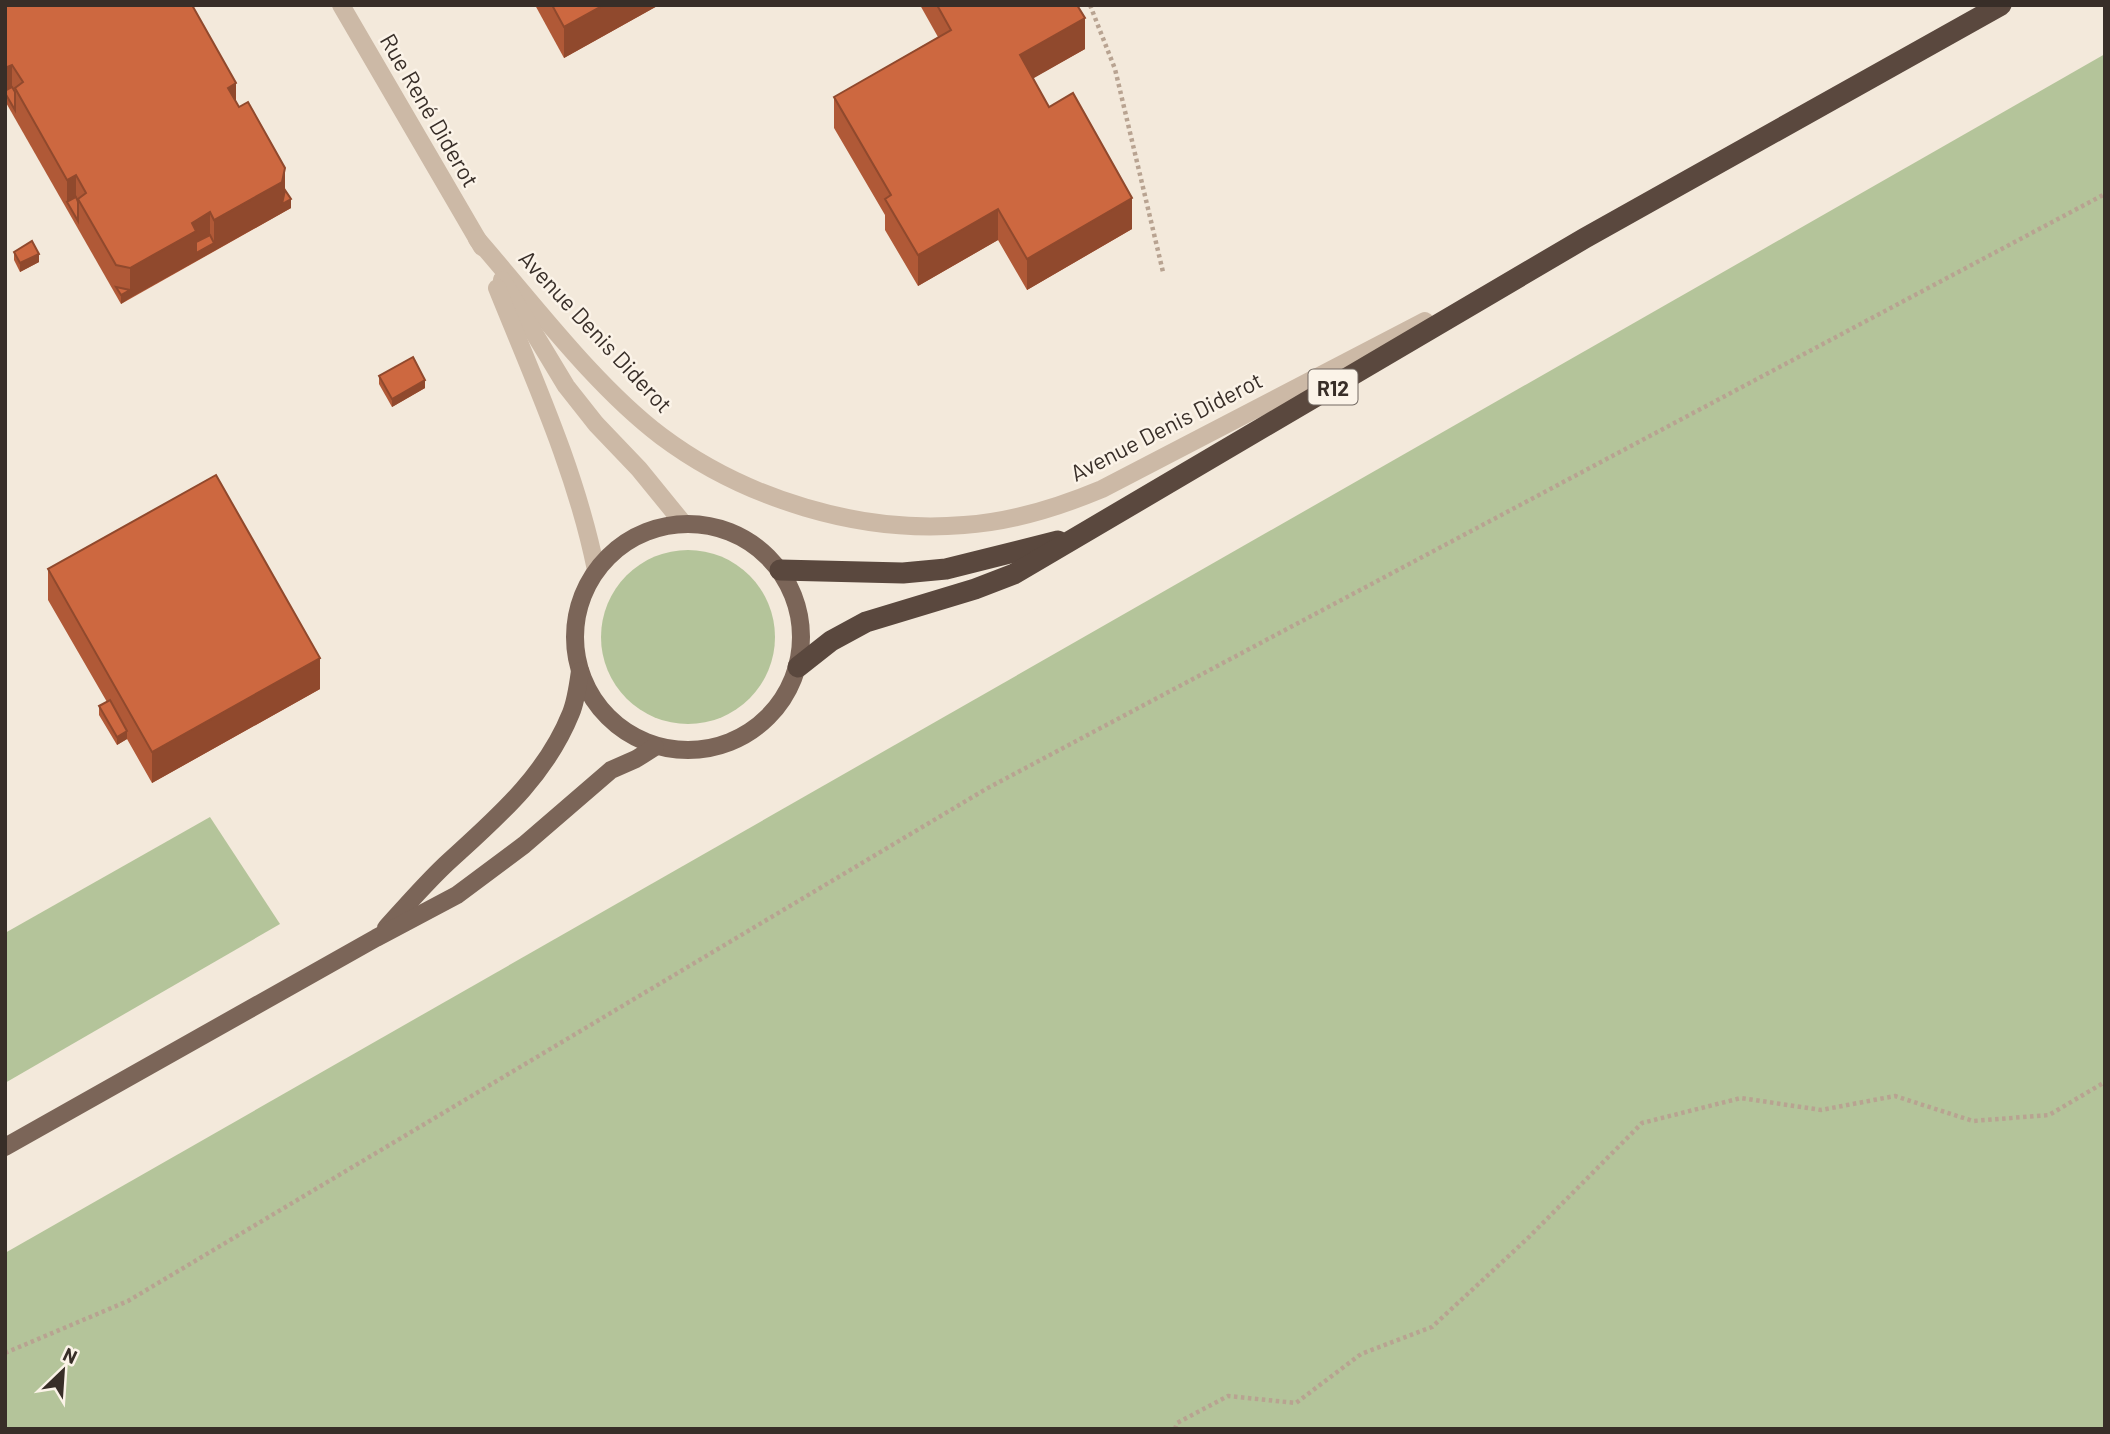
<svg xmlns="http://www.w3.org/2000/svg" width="2110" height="1434" font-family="Barlow,sans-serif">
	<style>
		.green { fill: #b4c49a }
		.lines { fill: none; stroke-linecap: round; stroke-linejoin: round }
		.path { stroke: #b8a391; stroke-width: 4.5; stroke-dasharray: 3.5 3.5; stroke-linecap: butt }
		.minor { stroke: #ccb9a6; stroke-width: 18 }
		.major { stroke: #7b6558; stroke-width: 18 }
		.highway { stroke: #5a483e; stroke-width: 21 }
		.wall { fill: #b05937 }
		.shaded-wall { fill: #90492d }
		.building { fill: #cd6840; stroke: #90492d; stroke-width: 2 }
		.labels { text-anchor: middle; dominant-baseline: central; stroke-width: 5; stroke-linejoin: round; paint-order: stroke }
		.shield { fill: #fbf3e8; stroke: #726962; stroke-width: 2 }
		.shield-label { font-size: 21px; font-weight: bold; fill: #382e28 }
		.street-label { font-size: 23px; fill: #382e28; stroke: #fbf3e8 }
	</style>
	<rect width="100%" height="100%" fill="#f3e9db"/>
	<!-- green -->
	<g class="green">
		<path d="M2105 54V1429H5V1253Z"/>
		<circle cx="688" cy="637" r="87"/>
		<path d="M210 817 280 924 5 1083V933Z"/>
	</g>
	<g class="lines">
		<!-- path -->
		<g class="path">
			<path d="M1090 5 1115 69 1163 272"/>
			<path d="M5 1353 128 1301 986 789 2105 194"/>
			<path d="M1175 1429 1177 1423 1228 1396 1296 1403 1361 1354 1432 1327 1528 1238 1642 1123 1741 1098 1821 1110 1895 1096 1973 1121 2049 1115 2105 1082"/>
		</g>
		<!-- minor -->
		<g class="minor">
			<path d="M341 5 482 247"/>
			<path d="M477 239C533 303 594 385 661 436 745 499 860 534 964 525 1011 522 1059 507 1102 489L1425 321"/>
			<path d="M502 280 566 386 596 424 639 469 683 523"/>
			<path d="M497 288C534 380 576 471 596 570"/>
		</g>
		<!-- major -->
		<g class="major">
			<circle cx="688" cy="637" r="113"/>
			<path d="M386 928C405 907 424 885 445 865 494 820 545 778 571 713 576 701 578 685 580 671"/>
			<path d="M5 1147 376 938 457 895 524 845 611 770 636 759 655 747"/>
		</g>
		<!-- highway -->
		<g class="highway">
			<path d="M780 570 903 573 946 569 1058 541"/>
			<path d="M798 667 831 641 866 622 975 589 1014 574 1585 238 2001 5"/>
		</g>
	</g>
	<!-- wall -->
	<g class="wall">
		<path d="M5 5 236 103 285 190 291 208 121 304 5 101Z"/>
		<path d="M535 5H659L564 58Z"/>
		<path d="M920 5H1077L1085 49 1033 78 1049 107 1132 229 1027 290 998 240 918 286 885 230V215L834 128V97L938 37Z"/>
		<path d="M14 252 39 262 20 272 14 260Z"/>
		<path d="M379 376 425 388 392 407 379 384Z"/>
		<path d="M48 569 320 689 152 783 127 739 117 745 99 715V706L107 702 48 600Z"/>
	</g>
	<!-- shaded-wall -->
	<g class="shaded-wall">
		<path d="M604 5H659L564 58V27Z"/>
		<path d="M1085 18V49L1020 86V55Z"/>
		<path d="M12 65V95L5 93V68Z"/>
		<path d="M236 83V113L228 88Z"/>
		<path d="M285 168V198L291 199V208L130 298V268L192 223 210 212V243H214V220Z"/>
		<path d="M76 175V205L67 202V180Z"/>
		<path d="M1132 198V229L1027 290V259Z"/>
		<path d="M998 209V240L918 286V255Z"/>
		<path d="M39 254V262L20 272V263Z"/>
		<path d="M130 290V298L121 304V295Z"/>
		<path d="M425 380V388L392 407V399Z"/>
		<path d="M320 658V689L152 783V752Z"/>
		<path d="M127 731V739L117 745V737Z"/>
	</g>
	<!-- building -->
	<g class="building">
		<path d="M5 5H192L236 83 228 88 239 107 248 102 285 168 282 182 214 220 210 212 192 223 196 231 130 268 116 265 78 199 86 193 76 175 67 180 15 88 23 82 12 65 5 68Z"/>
		<path d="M552 5H604L564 27Z"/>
		<path d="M937 5H1077L1085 18 1020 55 1049 107 1073 93 1132 198 1027 259 998 209 918 255 885 199 891 195 834 97 951 30Z"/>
		<path d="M12 87 15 92V110L5 93V91Z"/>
		<path d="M285 190 291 199 282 204Z"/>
		<path d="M76 197 78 202V221L67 202Z"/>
		<path d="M210 235 214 243 196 253V242Z"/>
		<path d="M32 241 39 254 20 263 14 252Z"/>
		<path d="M116 287 130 290 121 295Z"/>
		<path d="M413 357 425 380 392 399 379 376Z"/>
		<path d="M216 475 320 658 152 752 48 569Z"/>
		<path d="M110 700 127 731 117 737 99 706Z"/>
	</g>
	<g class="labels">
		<!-- shield labels -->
		<rect class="shield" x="1308.5" y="369.5" width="49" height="35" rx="5"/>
		<g class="shield-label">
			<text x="1333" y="387">R12</text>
		</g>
		<!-- street labels -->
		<g class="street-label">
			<text transform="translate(430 110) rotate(60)">Rue René Diderot</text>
			<text transform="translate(596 331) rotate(47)">Avenue Denis Diderot</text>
			<text transform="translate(1166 426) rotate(-27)">Avenue Denis Diderot</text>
		</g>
	</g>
	<!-- border -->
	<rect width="2110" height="1434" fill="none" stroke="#382e28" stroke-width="14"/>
	<!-- north arrow -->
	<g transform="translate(63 1371) rotate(25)" stroke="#fbf3e8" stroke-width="5" paint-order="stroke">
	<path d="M0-5L12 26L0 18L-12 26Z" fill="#382e28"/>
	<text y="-10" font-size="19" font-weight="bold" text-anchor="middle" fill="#382e28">N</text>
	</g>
</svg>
